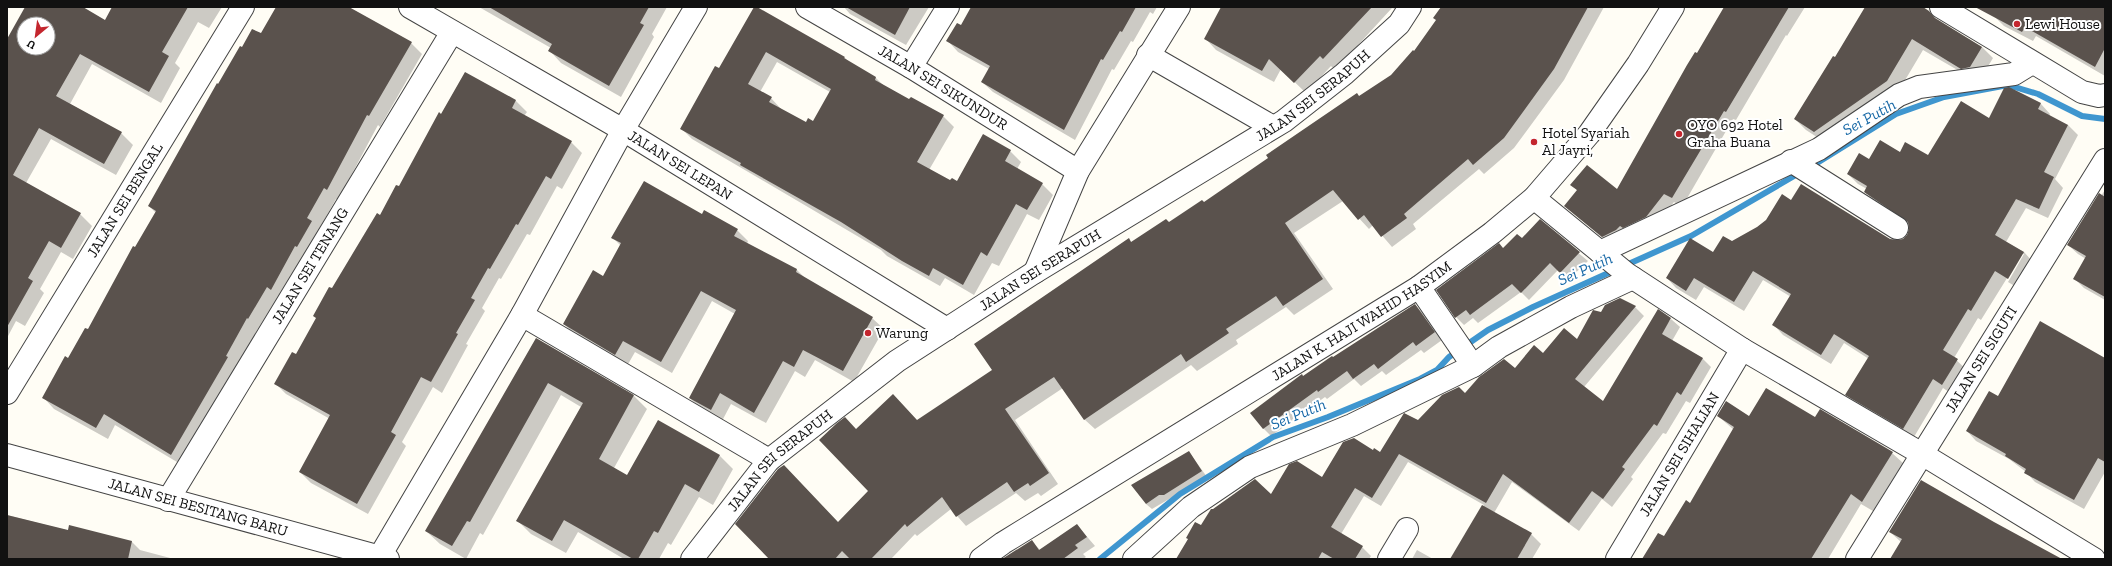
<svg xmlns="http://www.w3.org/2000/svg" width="2112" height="566" font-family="'Zilla Slab',serif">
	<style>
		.shadow { fill: #0003; fill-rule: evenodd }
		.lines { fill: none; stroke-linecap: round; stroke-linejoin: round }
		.stream { stroke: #3f96cf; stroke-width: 6 }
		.building { fill: #5a524d; fill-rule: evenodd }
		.minor-casing { stroke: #444; stroke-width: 24 }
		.tertiary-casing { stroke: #444; stroke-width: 24 }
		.minor { stroke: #fff; stroke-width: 22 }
		.tertiary { stroke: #fff; stroke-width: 22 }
		.poi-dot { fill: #c4262e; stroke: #fff; stroke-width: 1.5 }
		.labels { text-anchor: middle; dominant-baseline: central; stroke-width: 4; stroke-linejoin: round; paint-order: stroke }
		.poi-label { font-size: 15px; fill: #111; stroke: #fff; text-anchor: start }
		.street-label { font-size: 15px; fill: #111; stroke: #fff }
		.water-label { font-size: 16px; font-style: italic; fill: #1768a6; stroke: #fff }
	</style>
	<rect width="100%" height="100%" fill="#fffdf5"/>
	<!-- shadow -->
	<g class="shadow">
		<path d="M27 7H81L106 21 114 7H222L209 28 198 22 175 63 180 68 161 103 92 64 70 104 121 133 133 145 116 175 51 139 26 183 80 214 92 226 73 259 61 252 40 289 44 293 25 326 16 321 7 338V43ZM24 24H48V48H24Z"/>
		<path d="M277 7H346L411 43 422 54 380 127 378 125 338 200 336 199 319 229 323 233 260 330 258 329 182 465 115 425 108 439 54 409 43 397 89 331 156 213 149 206 219 85 242 49 261 35Z"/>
		<path d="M479 7H667L652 34 654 37 621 97 561 63 550 51 551 48Z"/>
		<path d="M755 7 844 57 850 63 876 78 884 86 910 101 943 116 954 127 929 170 951 182H957L1010 151 1021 162 1017 169 1042 184 1053 195 1039 220 1027 214 999 266 992 263 974 295 945 278 940 286 887 256 881 250 692 139 681 128 720 69ZM777 62 830 92 813 122 806 123 782 110 771 98 760 92Z"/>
		<path d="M844 7H929L906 45 850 14Z"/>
		<path d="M973 7H1157L1153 14 1150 12 1133 42 1131 41 1114 70 1112 69 1075 140 993 92 982 82 989 69 958 52 948 41 961 27Z"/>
		<path d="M1229 7H1397L1395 9 1392 8 1335 70 1331 66 1306 93 1281 69 1274 82 1216 50 1205 38Z"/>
		<path d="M1443 7H1604L1564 80 1514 148 1484 174 1479 169 1413 224 1416 229 1392 247 1373 225 1369 229 1343 201 1294 233 1333 289 1294 315 1286 307 1236 340 1238 344 1197 371 1191 365 1095 429 1084 419 1063 388 1015 420 1058 484 1041 496 1038 493 1025 501 1016 493 966 526 951 509 917 536 915 534 891 559H770L838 523 869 491 856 430 917 421 993 370 1128 239 1132 243 1204 203 1392 75 1414 52 1437 20Z"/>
		<path d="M1728 7H1805L1787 36 1786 35 1736 120 1733 119 1682 207 1674 202 1655 226 1612 246 1565 206 1578 191 1572 185 1617 190 1697 54Z"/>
		<path d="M1866 7H1921L1938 21 1982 47 1993 58 1981 78 1973 79 1923 50 1898 92 1826 143 1806 130 1795 119 1836 58Z"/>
		<path d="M1999 7H2105V76L2036 36 2033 41 2004 26 1994 16Z"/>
		<path d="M465 73 516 101 527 112 524 116 571 142 582 153 562 189 557 186 530 235 527 234 501 279 499 278 482 308 485 311 466 344 468 345 442 393 433 387 402 442 406 446 368 514 311 483 300 472 330 419 286 394 275 383 297 355 332 290 399 188Z"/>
		<path d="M2009 88 2041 104 2050 114 2049 116 2068 125 2078 135 2055 179 2063 188 2048 218 2026 208 2006 242 2024 252 2033 262 2018 288 2008 282 2024 254H2022L1981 320 1978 318 1954 358 1967 370 1952 394 1943 388 1914 437 1856 404 1847 395 1869 359 1844 343 1831 364 1783 335 1774 325 1791 297 1763 280 1744 311 1704 287 1696 300 1676 288 1667 278 1757 228 1792 201 1890 239 1897 241 1904 240 1908 236 1910 225 1875 202 1865 192 1867 189 1858 184 1848 174 1869 160 1900 153 1928 157 1989 119Z"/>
		<path d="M2105 190V300L2084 288 2075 279 2086 259 2078 254 2068 245Z"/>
		<path d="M702 215 737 230 748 241 747 244 797 270 806 279 872 318 884 329 854 382 815 360 805 377 795 371 766 423 731 404 722 421 701 410 690 398 735 314 712 301 672 373 635 352 627 366 575 335 564 324 604 277 621 246 613 238Z"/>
		<path d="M1540 221 1588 261 1568 280 1558 270 1529 300 1521 292 1478 323 1473 318 1464 325 1456 317 1503 249 1522 240Z"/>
		<path d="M1620 299 1635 307 1644 316 1584 387 1603 403 1671 319 1680 327 1672 341 1702 358 1711 367 1690 403 1686 401 1666 434 1663 433 1631 477 1633 479 1612 507 1602 499 1579 531 1512 482 1494 513 1531 534 1541 544 1532 559H1452L1484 505 1408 462 1381 506 1364 496 1341 534 1362 547 1371 556 1369 559H1177L1201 527 1271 496 1322 478 1373 451 1381 453 1418 421 1465 394 1543 354 1578 341 1601 314Z"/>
		<path d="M1415 305 1423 313 1442 340 1424 353 1421 350 1386 375 1382 371 1361 386 1354 379 1327 399 1325 397 1271 436 1263 428 1304 378Z"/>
		<path d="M536 339 634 396 647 409 614 468 627 476 720 456 733 469 713 505 699 497 671 545 668 543 659 559H624L578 532 566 553 531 534 518 521 581 407 561 395 483 535 480 533 466 559 440 544 426 531Z"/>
		<path d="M2105 355V472L2084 509 2035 482 2026 472 2009 459 1976 441 1967 431 1998 397 2103 358Z"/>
		<path d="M1718 416 1816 419 1892 453 1903 463 1873 511 1861 504 1828 559H1643L1665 538 1691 504 1734 430Z"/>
		<path d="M1189 452 1207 477 1152 509 1146 504Z"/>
		<path d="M7 515 69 531 70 526 132 542 140 550 174 559H7Z"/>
		<path d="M1077 525 1095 546 1083 554 1086 557 1083 559H1004L1032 541 1040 550Z"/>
		<path d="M1890 532 2060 559H1891L1901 542Z"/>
		<path d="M1417 550 1433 559H1412Z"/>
	</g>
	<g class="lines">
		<!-- stream -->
		<g class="stream">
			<path d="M1809 168 1896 114 1944 97 2008 85 2038 94 2082 116 2105 119"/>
			<path d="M1624 266 1691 236 1801 172"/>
			<path d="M1100 559 1180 494 1273 437 1328 417 1420 379 1437 370 1449 357 1488 330 1533 307 1615 270"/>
		</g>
	</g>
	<!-- building -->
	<g class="building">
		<path d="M25 7H83L105 20 112 7H188L162 52 169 56 149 92 80 54 56 96 122 132 104 164 39 128 13 175 81 213 61 248 49 241 28 278 33 281 7 327V39ZM24 24H48V48H24Z"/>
		<path d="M276 7H349L412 42 369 116 367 115 327 190 324 188 307 218 312 221 297 247 295 246 271 290 267 287 248 319 247 318 226 356 228 357 171 455 104 414 96 428 42 398 65 356 68 358 85 328 88 329 133 246 135 247 156 211 148 206 217 83 218 84 240 46 242 47 252 29 261 33Z"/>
		<path d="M489 7H649L640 23 644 25 609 86 548 51 552 44Z"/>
		<path d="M754 7H757L845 57 844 58 876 77 875 80 909 99 911 97 944 115 917 162 950 180 952 178 957 181 983 134 1011 150 1005 161 1043 183 1027 210 1016 204 987 256 981 252 963 285 933 268 929 276 902 261 841 222 740 165 741 163 680 129 715 66 719 68ZM766 52 831 89 813 121 808 118 806 122 769 102 772 97 748 84Z"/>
		<path d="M846 7H910L895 35Z"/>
		<path d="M971 7H1136L1122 32 1120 31 1103 60 1101 59 1064 130 981 82 990 66 946 41 957 23 961 25Z"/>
		<path d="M1221 7H1372L1323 59 1320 56 1294 83 1269 59 1262 71 1204 39Z"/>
		<path d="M1441 7H1588L1554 69 1504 138 1473 165 1468 159 1404 214 1407 218 1381 237 1364 215 1358 220 1333 190 1285 223 1323 279 1283 306 1276 296 1226 329 1229 333 1186 362 1181 354 1084 420 1054 377 1005 409 1049 473 1030 486 1028 483 1014 492 1007 482 956 517 942 497 907 527 905 524 871 559H850L842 551 835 559H769L735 524 778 469 784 465 838 522 868 491 819 440 837 423 845 417 856 429 893 394 917 420 992 370 974 344 1129 238 1131 242 1166 219 1169 222 1202 200 1204 202 1268 158 1266 155 1332 110 1357 93 1359 96 1391 75 1413 50 1414 51 1436 20 1433 18Z"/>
		<path d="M1724 7H1789L1726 112 1724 111 1672 198 1664 194 1646 217 1623 228 1620 226 1616 230 1602 237 1564 206 1577 190 1570 185 1587 165 1617 189 1687 65 1695 52 1697 53Z"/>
		<path d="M1865 7H1923L1929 11 1935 18 1982 47 1970 67 1961 69 1912 39 1887 81 1814 132 1794 119 1833 56 1835 57Z"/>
		<path d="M1975 7H2105V48L2095 67 2025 27 2022 32Z"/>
		<path d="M465 72 516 100 512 108 572 141 551 179 546 176 518 225 516 224 490 269 488 268 471 298 475 300 456 333 458 334 431 382 421 377 391 432 396 435 357 504 299 472 330 415 274 384 292 352 296 354 316 318 313 316 329 287 332 288 377 213 380 215 396 185 399 186 439 112 441 114Z"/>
		<path d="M2009 87 2041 103 2038 109 2068 125 2044 172 2054 177 2039 209 2016 199 1995 235 2024 252 2008 279 1995 271 1971 311 1968 309 1943 350 1958 359 1942 385 1933 379 1903 429 1845 395 1869 356 1834 334 1821 355 1772 325 1791 294 1753 271 1734 302 1694 278 1686 291 1666 278 1690 238 1713 252 1723 236 1732 241 1757 227 1766 220 1782 194 1791 200 1801 184 1890 239 1897 240 1903 239 1907 235 1909 229 1908 222 1864 192 1867 186 1847 174 1859 153 1869 159 1880 140 1900 152 1905 142 1928 155 1961 101 1989 118 2004 88Z"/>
		<path d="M644 181 702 214 704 210 738 229 734 236 797 269 796 272 873 317 843 371 803 350 794 367 783 361 754 413 720 393 711 410 689 398 736 310 701 291 661 362 623 341 615 355 563 324 593 270 603 276 621 243 611 238Z"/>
		<path d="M2099 193 2105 197V297L2073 279 2086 256 2067 245Z"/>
		<path d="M1540 219 1580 252 1560 273 1550 263 1521 293 1512 284 1470 315 1466 310 1455 318 1436 290 1499 243 1503 248 1517 234 1522 238Z"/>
		<path d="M1620 298 1636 306 1575 379 1603 401 1658 309 1671 318 1662 334 1703 358 1681 395 1677 392 1657 426 1654 424 1622 467 1625 469 1603 499 1592 491 1569 523 1503 474 1486 503 1399 454 1372 498 1355 488 1331 527 1363 546 1355 559H1334L1322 552 1318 559H1176L1188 539 1186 538 1195 522 1201 525 1211 509H1213L1255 479 1271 494 1289 464 1297 461 1322 477 1343 442 1354 438 1373 450 1374 448 1380 452 1404 413 1418 420 1442 395 1459 387 1465 393 1479 377 1504 359 1515 368 1534 345 1543 353 1564 328 1577 339 1593 310 1601 312 1605 305Z"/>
		<path d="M1415 304 1435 332 1416 346 1413 342 1378 369 1374 364 1353 379 1347 371 1318 392 1317 390 1263 429 1250 413 1302 374 1303 376 1332 356 1333 357Z"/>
		<path d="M2040 321 2105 358V462L2098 458 2074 500 2024 473 2026 469 2005 456 2006 454 1966 431 1989 391 1998 396Z"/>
		<path d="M536 338 634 395 599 459 627 475 658 420 720 455 699 492 685 484 658 533 654 531 638 559H633L564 520 552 541 516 521 583 403 548 383 470 522 467 521 452 546 425 531Z"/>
		<path d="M1766 388 1815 417 1820 409 1893 452 1862 502 1851 494 1811 559H1642L1658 533 1664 536 1686 500 1690 503 1734 427 1717 416 1726 401 1749 416Z"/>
		<path d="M1189 451 1202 471 1164 495H1159L1146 504 1131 485Z"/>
		<path d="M1921 480 1994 522 2062 559H1890L1902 539 1889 532Z"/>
		<path d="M1482 505 1532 533 1517 559H1450Z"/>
		<path d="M7 515 68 530 69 525 132 541 128 559H7Z"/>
		<path d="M1077 524 1087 537 1075 545 1078 548 1063 559H1002L1032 540 1039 550Z"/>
	</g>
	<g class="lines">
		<defs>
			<g id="minor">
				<path id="s1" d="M410 7 623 130 947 329"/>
				<path id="s2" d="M807 7 911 67 1078 171"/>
				<path d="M1941 7 2082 92 2099 96 2105 95"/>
				<path d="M1148 55 1273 127"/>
				<path d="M911 67 948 7"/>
				<path d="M1791 161 1897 228"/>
				<path d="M1534 198 1627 274 1742 349 1922 454 2094 559"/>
				<path d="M1600 252 1819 149 1899 95 1919 87 2014 74 2032 63"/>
				<path d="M1035 272 1078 171 1179 7"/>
				<path d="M1419 287 1473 366"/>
				<path d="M522 315 769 460"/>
				<path id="s3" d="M7 393 243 7"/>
				<path id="s4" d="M7 455 388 559"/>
				<path id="s5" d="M168 500 452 32"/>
				<path d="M380 556 522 315 623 130 696 7"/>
				<path id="s6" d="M692 559 769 460 897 361 1035 272 1284 121 1344 74 1399 24 1410 7"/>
				<path d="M1134 559 1191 507 1250 467 1352 425 1473 366 1499 347 1571 307 1633 278"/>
				<path d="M1389 559 1407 529"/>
				<path id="s7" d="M1617 559 1742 349"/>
				<path id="s8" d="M1857 559 2105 160"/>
			</g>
			<g id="tertiary">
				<path id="s9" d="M981 559 1003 543 1419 287 1492 233 1534 198 1589 134 1638 64 1673 7"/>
			</g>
		</defs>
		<!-- minor casing -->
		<use href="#minor" class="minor-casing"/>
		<!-- tertiary casing -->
		<use href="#tertiary" class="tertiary-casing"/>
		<!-- minor -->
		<use href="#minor" class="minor"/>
		<!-- tertiary -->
		<use href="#tertiary" class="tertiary"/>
	</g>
	<!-- markers -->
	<g class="poi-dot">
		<circle cx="2017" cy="24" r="4"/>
		<circle cx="1679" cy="134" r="4"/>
		<circle cx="1534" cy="142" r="4"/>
		<circle cx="868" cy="333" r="4"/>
	</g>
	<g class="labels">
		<!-- poi labels -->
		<g class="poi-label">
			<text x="2025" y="24">Lewi House</text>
			<text x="1687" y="125">OYO 692 Hotel<tspan x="1687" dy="17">Graha Buana</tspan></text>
			<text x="1542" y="133">Hotel Syariah<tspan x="1542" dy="17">Al Jayri,</tspan></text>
			<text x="876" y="333">Warung</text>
		</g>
		<!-- street labels -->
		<g class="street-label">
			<text stroke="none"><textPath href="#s2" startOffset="158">JALAN SEI SIKUNDUR</textPath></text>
			<text stroke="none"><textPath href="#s6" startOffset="781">JALAN SEI SERAPUH</textPath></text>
			<text stroke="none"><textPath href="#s1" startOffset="313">JALAN SEI LEPAN</textPath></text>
			<text stroke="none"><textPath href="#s3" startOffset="226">JALAN SEI BENGAL</textPath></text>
			<text stroke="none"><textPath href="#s5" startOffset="274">JALAN SEI TENANG</textPath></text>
			<text stroke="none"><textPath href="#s6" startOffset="457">JALAN SEI SERAPUH</textPath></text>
			<text stroke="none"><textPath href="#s9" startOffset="449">JALAN K. HAJI WAHID HASYIM</textPath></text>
			<text stroke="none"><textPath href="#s8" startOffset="235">JALAN SEI SIGUTI</textPath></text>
			<text stroke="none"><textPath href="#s7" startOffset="122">JALAN SEI SIHALIAN</textPath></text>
			<text stroke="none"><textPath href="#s6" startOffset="133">JALAN SEI SERAPUH</textPath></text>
			<text stroke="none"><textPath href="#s4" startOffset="198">JALAN SEI BESITANG BARU</textPath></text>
		</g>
		<!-- water labels -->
		<g class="water-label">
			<text transform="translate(1869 117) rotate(-29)">Sei Putih</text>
			<text transform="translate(1585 269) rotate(-24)">Sei Putih</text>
			<text transform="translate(1298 414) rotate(-22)">Sei Putih</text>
		</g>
	</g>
	<!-- border -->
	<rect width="2112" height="566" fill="none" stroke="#111111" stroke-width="16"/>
	<!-- north arrow -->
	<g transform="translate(36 36) rotate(209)"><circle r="19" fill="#ffffff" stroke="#a0a0a0"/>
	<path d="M0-3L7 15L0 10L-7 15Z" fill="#c4262e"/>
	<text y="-6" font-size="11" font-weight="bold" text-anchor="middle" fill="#111111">U</text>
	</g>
</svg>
